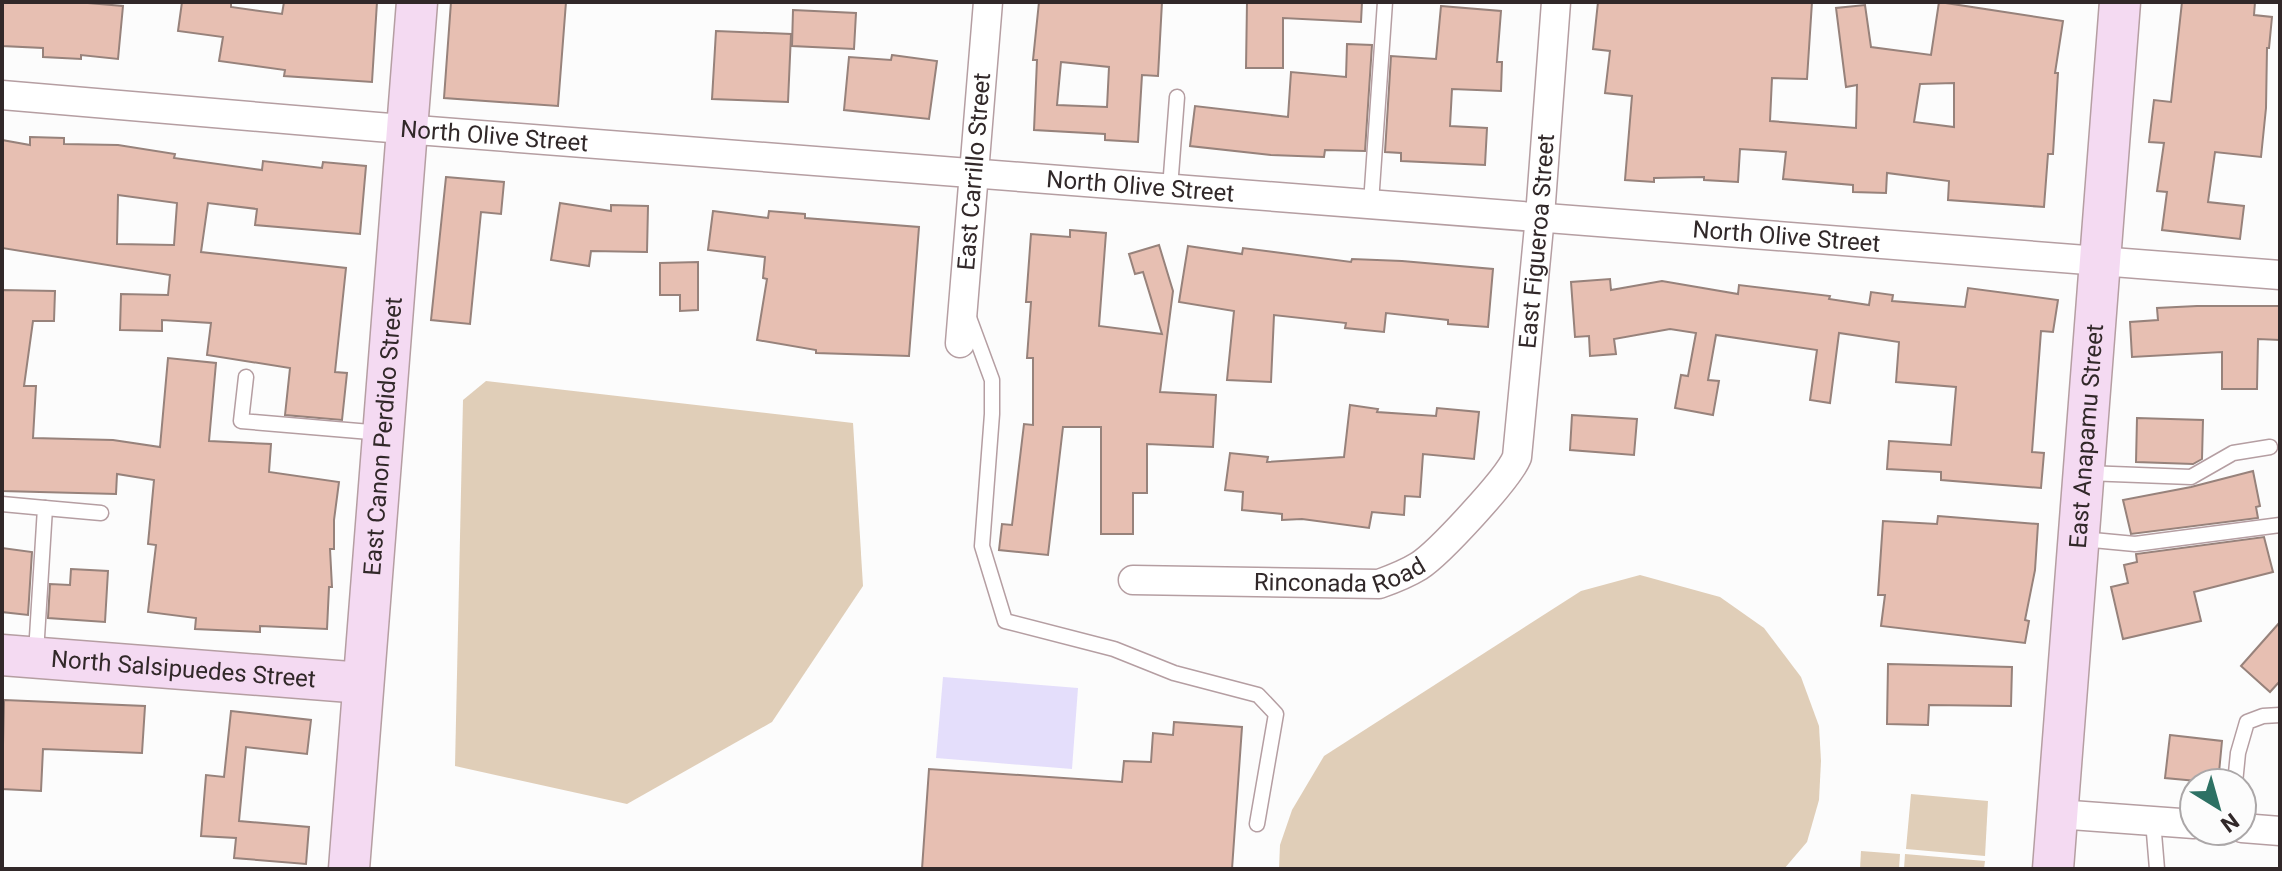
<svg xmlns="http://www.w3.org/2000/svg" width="2282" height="871" font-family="Roboto,sans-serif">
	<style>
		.green { fill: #e0ceb8 }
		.water { fill: #e4defb }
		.building { fill: #e7bfb2; stroke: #97827b; stroke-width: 2; fill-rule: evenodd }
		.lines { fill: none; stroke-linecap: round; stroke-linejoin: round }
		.lane-casing { stroke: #b59ea2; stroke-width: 17 }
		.street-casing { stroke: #b59ea2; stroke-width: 31 }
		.secondary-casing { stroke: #b59ea2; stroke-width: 43 }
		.lane { stroke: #fff; stroke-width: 14 }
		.street { stroke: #fff; stroke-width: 28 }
		.secondary { stroke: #f4daf2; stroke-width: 40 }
		.labels { text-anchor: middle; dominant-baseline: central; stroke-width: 6; stroke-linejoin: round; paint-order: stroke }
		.street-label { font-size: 24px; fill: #312829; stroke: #fcfcfc }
	</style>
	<rect width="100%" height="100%" fill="#fcfcfc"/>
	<!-- green -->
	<g class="green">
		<path d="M486 381 853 423 863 586 772 722 627 804 455 766 463 400Z"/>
		<path d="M1640 575 1720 597 1764 628 1801 677 1819 726 1821 761 1819 800 1807 842 1784 869H1279L1280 845 1292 810 1324 756 1581 591Z"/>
		<path d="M1911 794 1988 801 1985 856 1906 849Z"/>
		<path d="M1861 851 1900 854 1899 869H1860Z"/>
		<path d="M1905 854 1985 861 1984 869H1904Z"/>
	</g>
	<!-- water -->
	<path class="water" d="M943 677 1078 688 1072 769 936 758Z"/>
	<!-- building -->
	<g class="building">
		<path d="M2 2H76L123 6 118 59 81 55V59L43 57V48L2 46Z"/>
		<path d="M182 2H231V7L282 14 284 2H377L372 82 284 76 285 70 219 61 223 37 178 31Z"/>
		<path d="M451 2H566L558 106 444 98Z"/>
		<path d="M1039 2H1162L1158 76 1142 75 1138 142 1105 140V134L1034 130 1037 60H1033ZM1061 62 1109 67 1107 107 1057 105Z"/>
		<path d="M1247 2H1362L1361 22 1283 18V68H1246Z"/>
		<path d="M1598 2H1812L1807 79 1772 78 1770 121 1856 128 1857 85 1846 87 1836 8 1865 5 1871 47 1931 55 1939 2 2063 21 2055 73H2058L2053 154H2048L2044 207 1948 200 1949 181 1887 173 1886 193 1853 192V185L1783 179 1786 152 1740 149 1738 182 1704 180V177L1654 178V182L1625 180 1632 96 1605 93 1610 51 1593 49ZM1954 83V127L1914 122 1920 84Z"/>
		<path d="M2182 2H2255L2254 15 2272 17 2269 48H2267L2266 108 2261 157 2215 152 2208 202 2244 206 2240 239 2162 230 2167 192 2157 191 2164 143 2149 142 2154 100 2171 102Z"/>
		<path d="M1441 6 1501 11 1497 62H1502L1501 91 1452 89 1450 126 1487 128 1485 165 1401 161V153L1385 152 1391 56 1436 59Z"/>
		<path d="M793 10 856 13 854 49 792 46Z"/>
		<path d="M716 31 791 34 788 102 712 99Z"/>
		<path d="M1347 44 1372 45 1365 151 1325 150 1324 157 1271 155 1190 146 1195 106 1288 117 1291 72 1346 77Z"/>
		<path d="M892 55 937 61 929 119 844 110 849 57 891 60Z"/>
		<path d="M30 137 64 138V144L118 145 175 154 174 158 262 170 263 161 322 168 323 162 366 166 360 234 255 225 257 209 208 203 201 252 346 268 335 372 347 373 342 420 285 415 290 368 207 355 211 323 162 320V331L120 330 121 294 168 295 170 275 2 248V140L30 145ZM118 195 177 203 174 245 117 244Z"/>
		<path d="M446 177 504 182 501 214 481 212 470 324 431 320Z"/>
		<path d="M560 203 611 211V205L648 206 647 252 591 251 589 266 551 260Z"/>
		<path d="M713 211 768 218 769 211 805 214V218L919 227 909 356 816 353V350L757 340 767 279 763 278 765 257 708 250Z"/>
		<path d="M1070 230 1106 233 1099 326 1162 334 1143 272 1135 274 1129 254 1159 245 1173 291 1160 392 1216 395 1213 447 1147 444V493H1133V534H1101V427H1063L1048 555 999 550 1002 524 1012 525 1024 424 1033 425V358H1027L1031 302H1026L1031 234 1070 237Z"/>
		<path d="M1188 246 1242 254 1243 248 1351 262 1352 259 1402 261 1493 269 1488 327 1448 324V320L1386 313 1384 332 1345 328 1346 323 1274 315 1271 382 1227 380 1234 311 1179 302Z"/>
		<path d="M698 262V310L680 311V295H660V263Z"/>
		<path d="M1610 279 1611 290 1662 281 1738 294 1739 285 1830 296 1829 299 1869 305 1871 292 1893 295 1892 301 1965 307 1968 288 2058 300 2053 332 2041 331 2032 452 2044 453 2041 488 1941 480V472L1887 469 1889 441 1951 445 1956 387 1896 382 1899 342 1839 333 1830 403 1810 400 1817 350 1716 335 1708 380 1719 381 1713 415 1675 408 1681 375 1688 376 1696 333 1670 329 1614 339 1616 354 1590 356 1589 336 1575 337 1571 282Z"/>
		<path d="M2 290 55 291 54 321H33L24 386H36L33 438 113 440 160 447 168 358 216 363 209 441 271 444 269 472 339 482 334 520V549H330L332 587H329L327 629 260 626V632L195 629 196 618 148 612 156 545 148 544 154 480 117 474 116 494 2 491Z"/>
		<path d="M2197 306H2280V340L2258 339 2257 389H2222V352L2132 357 2130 322 2158 320 2157 308Z"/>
		<path d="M1350 405 1378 409 1377 412 1436 416 1437 408 1479 412 1474 459 1423 454 1420 497 1405 496 1404 515 1372 512 1369 528 1302 519 1282 520V514L1242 510 1243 492 1225 490 1230 453 1268 457 1267 462 1344 457Z"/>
		<path d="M1572 415 1637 419 1634 455 1570 450Z"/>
		<path d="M2137 418 2203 420 2202 459 2193 464 2136 462Z"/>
		<path d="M2253 471 2260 506 2256 507 2258 518 2131 534 2123 500 2191 487Z"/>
		<path d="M1938 516 2038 524 2035 570 2025 620 2029 621 2025 643 1881 626 1885 595H1878L1883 521 1937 524Z"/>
		<path d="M2264 537 2273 572 2194 592 2201 621 2123 639 2111 587 2128 583 2124 565 2137 562 2136 554Z"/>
		<path d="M2 548 32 552 28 615 2 612Z"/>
		<path d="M71 569 108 571 105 622 48 618 50 584 70 585Z"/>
		<path d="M2280 622V681L2270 692 2241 666Z"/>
		<path d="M1888 664 2012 667 2011 706 1929 705 1928 725 1887 724Z"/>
		<path d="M4 700 145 706 142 753 43 749 41 791 2 789Z"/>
		<path d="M231 711 311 720 307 754 246 747 239 821 309 827 306 864 234 858 236 838 201 836 206 775 224 777Z"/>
		<path d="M1174 722 1242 727 1232 869H922L929 769 1122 782 1124 761 1151 762 1153 733 1173 735Z"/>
		<path d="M2170 735 2222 741 2218 783 2165 778Z"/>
	</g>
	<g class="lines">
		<defs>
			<g id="lane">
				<path d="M1170 188 1177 97"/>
				<path d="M1371 203 1385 2"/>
				<path d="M968 315 992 380V414L982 546 1005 621 1114 649 1174 673 1258 695 1276 714 1257 824"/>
				<path d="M246 377 241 421 382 433"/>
				<path d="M2086 473 2191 477 2233 453 2270 447"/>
				<path d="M2 504 45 508 36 653"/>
				<path d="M45 508 101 513"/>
				<path d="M2082 539 2135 544 2280 525"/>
				<path d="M2235 783 2238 753 2247 722 2263 716 2280 715"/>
				<path d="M2153 821 2157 869"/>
			</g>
			<g id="street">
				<path id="s1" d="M2 95 378 127 2280 275"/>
				<path id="s2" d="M960 343 988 2"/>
				<path id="s3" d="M1133 580 1379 584C1393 579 1406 574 1419 566 1439 553 1509 478 1517 457L1540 216 1556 2"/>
				<path d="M2057 814 2194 824"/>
				<path d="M2242 828 2280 831"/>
			</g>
			<g id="secondary">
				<path id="s4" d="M2 655 363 683"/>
				<path id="s5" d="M349 869 417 2"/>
				<path id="s6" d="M2053 869 2120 2"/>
			</g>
		</defs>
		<!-- lane casing -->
		<use href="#lane" class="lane-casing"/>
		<!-- street casing -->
		<use href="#street" class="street-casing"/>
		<!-- secondary casing -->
		<use href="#secondary" class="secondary-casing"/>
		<!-- lane -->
		<use href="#lane" class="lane"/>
		<!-- street -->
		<use href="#street" class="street"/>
		<!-- secondary -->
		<use href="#secondary" class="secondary"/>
	</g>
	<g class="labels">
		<!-- street labels -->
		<g class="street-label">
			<text stroke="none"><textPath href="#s1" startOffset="494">North Olive Street</textPath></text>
			<text stroke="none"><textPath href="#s2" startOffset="172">East Carrillo Street</textPath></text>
			<text stroke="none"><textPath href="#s1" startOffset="1142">North Olive Street</textPath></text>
			<text stroke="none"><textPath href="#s1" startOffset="1790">North Olive Street</textPath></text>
			<text stroke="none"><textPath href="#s3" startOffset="654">East Figueroa Street</textPath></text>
			<text stroke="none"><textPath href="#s5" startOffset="434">East Canon Perdido Street</textPath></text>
			<text stroke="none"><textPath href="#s6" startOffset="434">East Anapamu Street</textPath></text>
			<text stroke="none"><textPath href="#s3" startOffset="208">Rinconada Road</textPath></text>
			<text stroke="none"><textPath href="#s4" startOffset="182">North Salsipuedes Street</textPath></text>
		</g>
	</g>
	<!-- border -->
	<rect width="2282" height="871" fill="none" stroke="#312829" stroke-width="8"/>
	<!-- north arrow -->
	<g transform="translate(2218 807) rotate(143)"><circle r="38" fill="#fcfcfc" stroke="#aba7a8" stroke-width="2"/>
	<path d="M0-6L14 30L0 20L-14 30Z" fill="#2d7164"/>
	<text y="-12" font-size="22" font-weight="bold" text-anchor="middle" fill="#312829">N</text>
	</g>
</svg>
